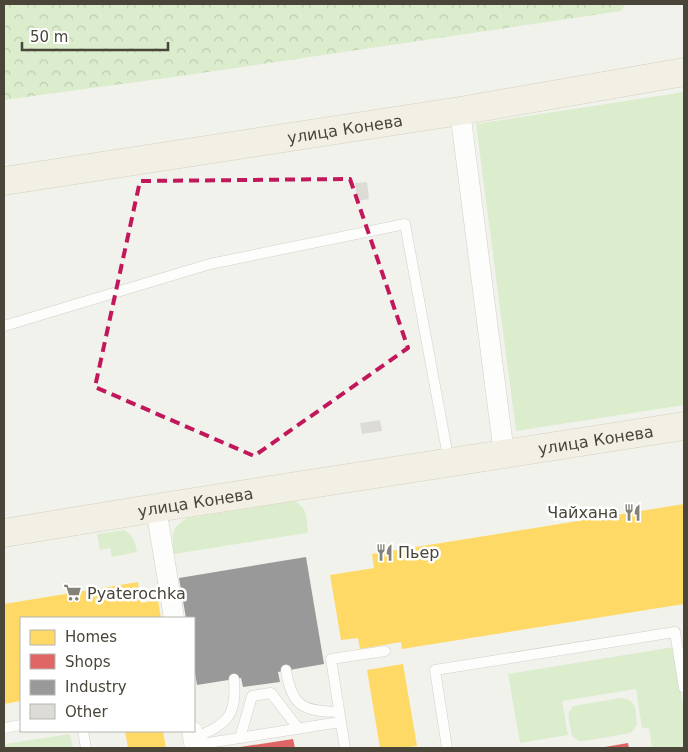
<svg xmlns="http://www.w3.org/2000/svg" width="688" height="752" font-family="'DejaVu Sans',sans-serif">
	<style>
		.green { fill: #dbedcd }
		.forest { fill: url(#forest-crowns) }
		.homes { fill: #ffd966 }
		.shops { fill: #e06666 }
		.industry { fill: #999 }
		.building { fill: #dcdbd5 }
		.lines { fill: none; stroke-linecap: round; stroke-linejoin: round }
		.service-casing { stroke: #d0d0ca; stroke-width: 11 }
		.minor-casing { stroke: #d0d0ca; stroke-width: 21 }
		.primary-casing { stroke: #d4d1ba; stroke-width: 29 }
		.service { stroke: #fdfdfc; stroke-width: 10 }
		.minor { stroke: #fdfdfc; stroke-width: 20 }
		.primary { stroke: #f2f0e4; stroke-width: 28 }
		.marked { fill: none; stroke: #c2185b; stroke-width: 4; stroke-dasharray: 10 6; stroke-linejoin: round }
		.labels { text-anchor: middle; dominant-baseline: central; stroke-width: 5; stroke-linejoin: round; paint-order: stroke }
		.street-label { font-size: 16px; fill: #494538; stroke: #fff }
		.poi-label { font-size: 16px; fill: #494538; stroke: #fff; text-anchor: start }
	</style>
	<defs>
		<pattern id="forest-crowns" width="20" height="18" patternUnits="userSpaceOnUse" patternTransform="scale(1.25)"><rect width="20" height="18" fill="#dbedcd"/><path d="M2 6a3 3 0 1 1 6 0M12 15a3 3 0 1 1 6 0" fill="none" stroke="#bdcdb1"/></pattern>
	</defs>
	<rect width="100%" height="100%" fill="#f2f2ed"/>
	<!-- green -->
	<g class="green">
		<path d="M684 92V405L516 431 476 124Z"/>
		<path d="M295 501C308 509 306 517 308 530L307 533 174 554C172 536 170 527 188 518Z"/>
		<path d="M124 530C134 536 135 542 137 552L112 557 110 548 100 550 97 534Z"/>
		<path d="M674 647 684 712V748H652L649 728H642L636 689 562 701 568 735 520 743 508 674Z"/>
		<path d="M621 698 630 700 635 707 637 725 631 733 584 741H579L572 736 568 714 573 706Z"/>
		<path d="M70 734 73 748H4V744Z"/>
	</g>
	<!-- forest -->
	<path class="forest" d="M4 4H625L621 11 174 77 4 100Z"/>
	<!-- homes -->
	<g class="homes">
		<path d="M684 504V604L402 649 401 642 360 649 358 638 341 640 330 575 374 568 372 554Z"/>
		<path d="M138 582 141 603 158 600 161 618H21V701L4 704V604Z"/>
		<path d="M403 664 417 746 409 747 410 748H380L367 670Z"/>
		<path d="M125 731H163L166 748H128Z"/>
	</g>
	<!-- shops -->
	<g class="shops">
		<path d="M293 739 295 748H240V747Z"/>
		<path d="M628 743 629 748H606L605 747Z"/>
	</g>
	<!-- industry -->
	<path class="industry" d="M306 557 324 664 278 672 280 682 243 687 241 678 197 685 194 667V618H186L179 578Z"/>
	<!-- building -->
	<g class="building">
		<path d="M367 182 369 199 357 201 355 183Z"/>
		<path d="M380 420 382 431 362 434 360 423Z"/>
	</g>
	<g class="lines">
		<defs>
			<g id="service">
				<path d="M4 326 210 264 405 224 449 462"/>
				<path d="M286 670C292 707 303 711 339 712"/>
				<path d="M4 728 21 725"/>
				<path d="M83 731 86 748"/>
				<path d="M194 738C227 724 237 717 234 679"/>
				<path d="M240 738 252 696 271 693 298 728"/>
				<path d="M195 745 340 722"/>
				<path d="M345 748 331 659 385 651"/>
				<path d="M447 748 435 670 675 632 684 688"/>
			</g>
			<g id="minor">
				<path d="M460 111 504 454"/>
				<path d="M156 508 174 618"/>
				<path d="M192 731 195 748"/>
			</g>
			<g id="primary">
				<path id="s1" d="M4 181 460 111 684 72"/>
				<path id="s2" d="M4 533 156 508 684 426"/>
			</g>
		</defs>
		<!-- service casing -->
		<use href="#service" class="service-casing"/>
		<!-- minor casing -->
		<use href="#minor" class="minor-casing"/>
		<!-- primary casing -->
		<use href="#primary" class="primary-casing"/>
		<!-- service -->
		<use href="#service" class="service"/>
		<!-- minor -->
		<use href="#minor" class="minor"/>
		<!-- primary -->
		<use href="#primary" class="primary"/>
	</g>
	<!-- marked area -->
	<path class="marked" d="M350 179 408 348 254 456 95 387 140 181Z"/>
	<!-- icons -->
	<defs>
		<symbol id="restaurant-bare" viewBox="-9 -9 18 18"><path d="M-5-6h1v4h1v-4h1v4h1v-4h1v5L-1.5 .5V6h-2V.5L-5-1ZM5-6V6H3V1.5H1.5Q1.5-4 5-6Z" fill="#848277" stroke="#fff" stroke-width="2.5" paint-order="stroke"/></symbol>
		<symbol id="supermarket-bare" viewBox="-9 -9 18 18"><path d="M-6-5.5h2.5l.6 2H6L4.5 2H-2.5L-4.4-4H-6ZM-1.5 3.2a1.3 1.3 0 1 0 .1 0ZM3 3.2a1.3 1.3 0 1 0 .1 0Z" fill="#848277" stroke="#fff" stroke-width="2.5" paint-order="stroke"/></symbol>
	</defs>
	<g fill-rule="evenodd">
		<use href="#restaurant-bare" x="620" y="500" width="25" height="25"/>
		<use href="#restaurant-bare" x="372" y="540" width="25" height="25"/>
		<use href="#supermarket-bare" x="60" y="580" width="25" height="25"/>
	</g>
	<g class="labels">
		<!-- street labels -->
		<g class="street-label">
			<text stroke="none"><textPath href="#s1" startOffset="345">улица Конева</textPath></text>
			<text stroke="none"><textPath href="#s2" startOffset="599">улица Конева</textPath></text>
			<text stroke="none"><textPath href="#s2" startOffset="194">улица Конева</textPath></text>
		</g>
		<!-- poi labels -->
		<g class="poi-label">
			<text x="618" y="512" text-anchor="end">Чайхана</text>
			<text x="398" y="552">Пьер</text>
			<text x="87" y="593">Pyaterochka</text>
		</g>
	</g>
	<!-- border -->
	<rect width="688" height="752" fill="none" stroke="#494538" stroke-width="10"/>
	<!-- legend -->
	<rect x="20" y="617" width="175" height="115" fill="#ffffff" stroke="#b6b5af"/>
	<rect x="30" y="630" width="25" height="15" fill="#ffd966" stroke="#b6b5af"/>
	<text x="65" y="642" font-size="15" fill="#494538">Homes</text>
	<rect x="30" y="654" width="25" height="15" fill="#e06666" stroke="#b6b5af"/>
	<text x="65" y="667" font-size="15" fill="#494538">Shops</text>
	<rect x="30" y="680" width="25" height="15" fill="#999999" stroke="#b6b5af"/>
	<text x="65" y="692" font-size="15" fill="#494538">Industry</text>
	<rect x="30" y="704" width="25" height="15" fill="#dcdbd5" stroke="#b6b5af"/>
	<text x="65" y="717" font-size="15" fill="#494538">Other</text>
	<!-- scale -->
	<path d="M22 42v8h146v-8" fill="none" stroke="#494538" stroke-width="2.5"/>
	<text x="30" y="42" font-size="15" fill="#494538" stroke="#ffffff" stroke-width="4" paint-order="stroke">50 m</text>
</svg>
